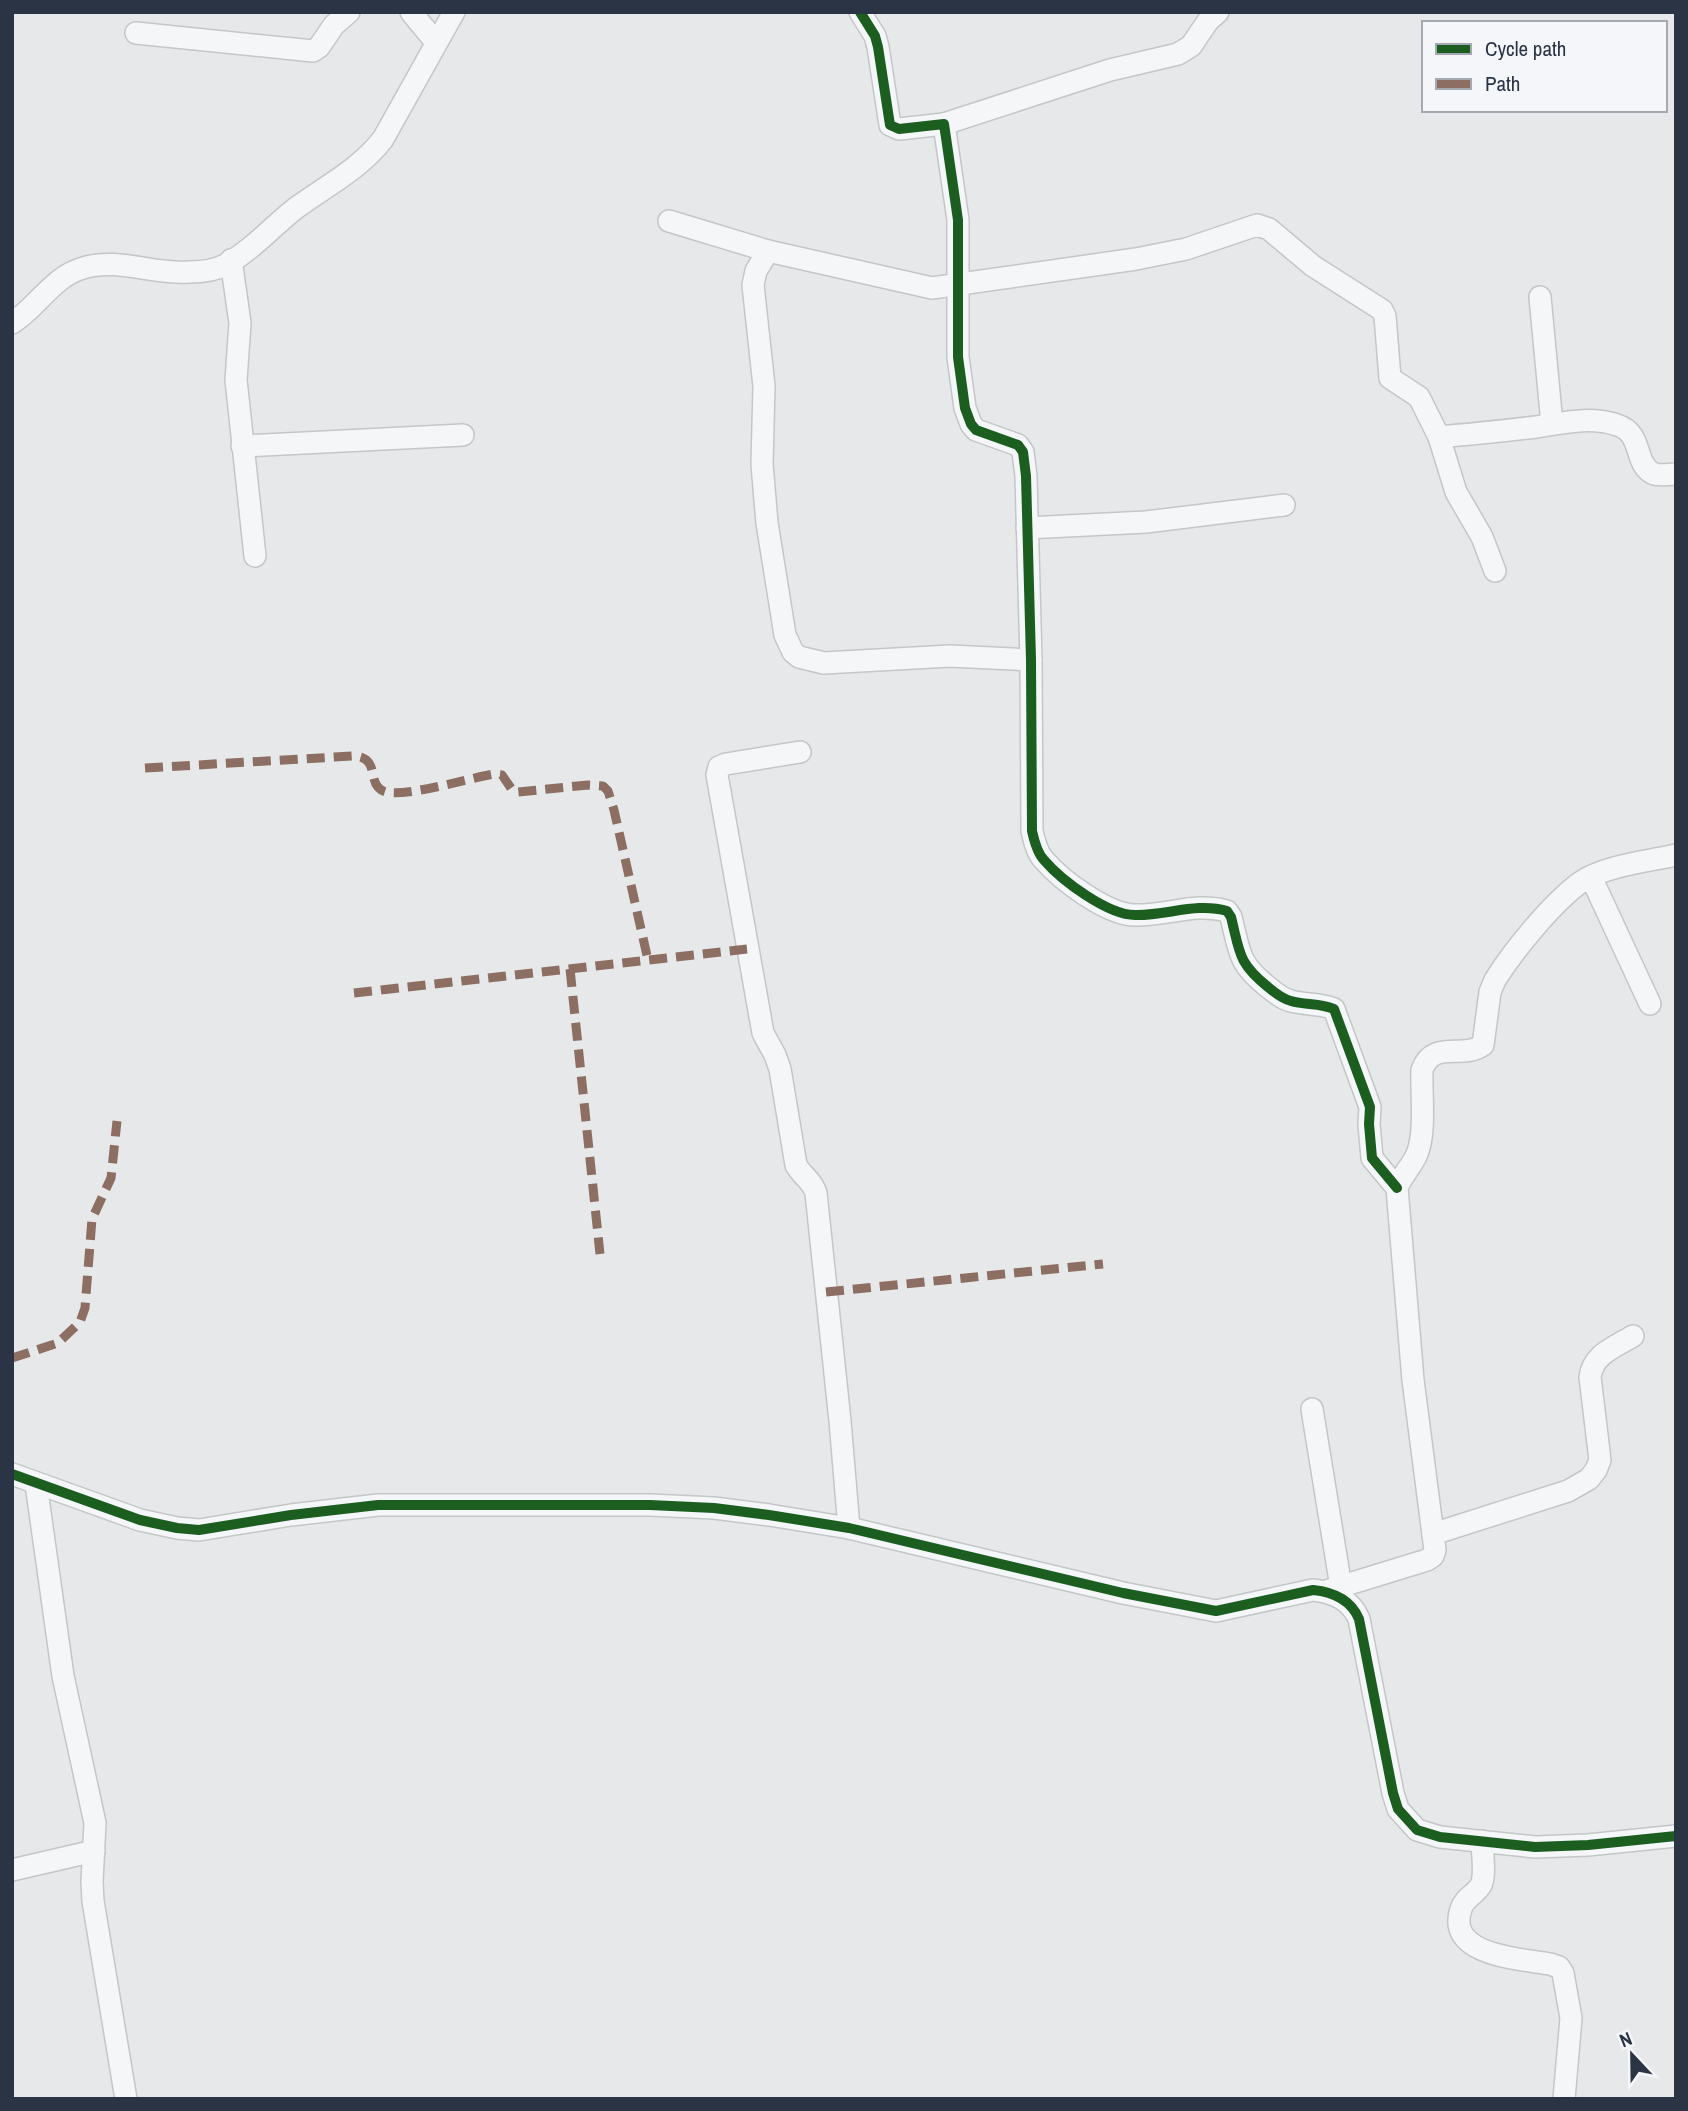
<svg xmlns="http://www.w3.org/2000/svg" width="1688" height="2111" font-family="'Archivo Narrow',sans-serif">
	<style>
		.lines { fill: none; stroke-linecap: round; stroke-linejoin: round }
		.minor-casing { stroke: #c4c6c8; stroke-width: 24 }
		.minor { stroke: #f5f6f7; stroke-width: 21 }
		.quiet { stroke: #8d6e63; stroke-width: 9; stroke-dasharray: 18 9; stroke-linecap: butt }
		.cycleway-casing { stroke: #f4f6f9; stroke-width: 15 }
		.cycleway { stroke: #1b5e20; stroke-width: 10 }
	</style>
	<rect width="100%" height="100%" fill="#e6e8ea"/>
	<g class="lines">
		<defs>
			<g id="minor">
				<path d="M411 12 435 41"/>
				<path d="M860 12 875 36 878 47 890 125 899 129 944 124 958 220V357L965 408 971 424 976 430 1018 445 1023 452 1026 476 1031 660 1032 831C1034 840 1037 853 1044 860 1062 881 1108 915 1135 915 1166 916 1196 902 1227 911L1231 917C1240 953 1238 963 1268 987 1275 993 1283 999 1291 1001 1305 1005 1321 1003 1334 1009L1370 1107 1369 1124 1372 1158 1397 1188"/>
				<path d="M136 33 313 51 319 47 334 25 349 12"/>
				<path d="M944 124 1110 70 1178 54 1191 46 1208 21 1218 12"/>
				<path d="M669 221 768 251 932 288 1136 259 1186 249 1257 225 1269 229 1313 266 1382 310 1385 316 1390 378 1419 397 1439 437C1471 434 1504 431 1536 427 1563 423 1590 416 1617 425 1644 433 1633 465 1654 474 1661 476 1669 474 1676 474"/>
				<path d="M768 251 756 271 753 285 764 386 762 464 767 523 785 635 793 652 799 657 824 663 950 656 1031 660"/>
				<path d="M231 260 240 323 236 380 255 556"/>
				<path d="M1540 297 1552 424"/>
				<path d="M12 323C38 307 52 277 83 268 118 257 154 275 189 272 201 272 214 271 225 265 251 251 273 226 296 208 326 186 360 169 383 139L454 12"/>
				<path d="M1439 437 1456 492 1482 537 1495 571"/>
				<path d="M242 446 463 435"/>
				<path d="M1027 528 1146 522 1284 505"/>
				<path d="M800 752 726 764 719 767 717 775 763 1033 775 1055 780 1069 796 1165C802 1176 812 1180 816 1193L840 1421 849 1528"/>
				<path d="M1591 877 1650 1004"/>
				<path d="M1312 1409 1341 1587"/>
				<path d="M12 1474 140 1520 177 1528 199 1530 291 1515 378 1505H650L714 1508 769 1515 849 1528 1123 1593 1216 1611 1313 1590C1333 1592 1351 1600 1359 1619L1393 1793 1398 1809 1417 1830 1440 1837 1535 1847 1588 1845 1676 1836"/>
				<path d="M36 1484 63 1676 95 1823 92 1882 93 1901 126 2099"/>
				<path d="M1433 1534 1568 1491 1589 1479 1596 1470 1600 1460 1590 1377C1593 1354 1615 1347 1633 1336"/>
				<path d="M1326 1591 1427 1560 1433 1556 1435 1550 1413 1380 1397 1188C1402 1175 1412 1166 1417 1154 1426 1132 1421 1094 1422 1070 1433 1039 1462 1060 1483 1045L1490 992 1495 980C1514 950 1552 903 1581 882 1604 866 1649 861 1676 855"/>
				<path d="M1482 1841C1482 1853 1486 1874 1481 1885 1476 1894 1464 1898 1461 1909 1445 1956 1522 1959 1550 1964L1559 1967 1563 1973 1571 2018 1564 2099"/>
				<path d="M12 1870 94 1851"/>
			</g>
		</defs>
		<!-- minor casing -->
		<use href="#minor" class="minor-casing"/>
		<!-- minor -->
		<use href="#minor" class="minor"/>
		<!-- quiet -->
		<g class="quiet">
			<path d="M145 768 353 756C383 757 364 786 386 792 408 797 469 778 494 774L502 775 513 791 518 792 588 785 603 786 608 791 614 810 648 960"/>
			<path d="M570 969 600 1254"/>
			<path d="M354 993 747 949"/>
			<path d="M826 1292 1103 1264"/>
			<path d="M12 1358 58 1343 80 1322 85 1308 92 1219 111 1178 117 1121"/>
		</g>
		<defs>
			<g id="cycleway">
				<path d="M860 12 875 36 878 47 890 125 899 129 944 124 958 220V357L965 408 971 424 976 430 1018 445 1023 452 1026 476 1031 660 1032 831C1034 840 1037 853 1044 860 1062 881 1108 915 1135 915 1166 916 1196 902 1227 911L1231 917C1240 953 1238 963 1268 987 1275 993 1283 999 1291 1001 1305 1005 1321 1003 1334 1009L1370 1107 1369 1124 1372 1158 1397 1188"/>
				<path d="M12 1474 140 1520 177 1528 199 1530 291 1515 378 1505H650L714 1508 769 1515 849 1528 1123 1593 1216 1611 1313 1590C1333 1592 1351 1600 1359 1619L1393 1793 1398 1809 1417 1830 1440 1837 1535 1847 1588 1845 1676 1836"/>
			</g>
		</defs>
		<!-- cycleway casing -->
		<use href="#cycleway" class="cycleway-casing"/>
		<!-- cycleway -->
		<use href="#cycleway" class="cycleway"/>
	</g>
	<!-- border -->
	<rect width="1688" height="2111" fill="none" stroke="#2b3445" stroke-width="28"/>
	<!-- legend -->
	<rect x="1422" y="21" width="245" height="91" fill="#f4f6f9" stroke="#a4a8b1" stroke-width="2"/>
	<rect x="1436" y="44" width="35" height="10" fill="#1b5e20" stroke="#a4a8b1" stroke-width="2"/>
	<text x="1485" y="56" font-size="21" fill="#2b3445">Cycle path</text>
	<rect x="1436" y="79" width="35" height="10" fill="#8d6e63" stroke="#a4a8b1" stroke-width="2"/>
	<text x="1485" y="91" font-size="21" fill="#2b3445">Path</text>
	<!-- north arrow -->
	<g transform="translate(1632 2055) rotate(338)" stroke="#f4f6f9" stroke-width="5" paint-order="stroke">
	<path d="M0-5L12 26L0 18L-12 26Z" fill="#2b3445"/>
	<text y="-10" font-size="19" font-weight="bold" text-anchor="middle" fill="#2b3445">N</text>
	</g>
</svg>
